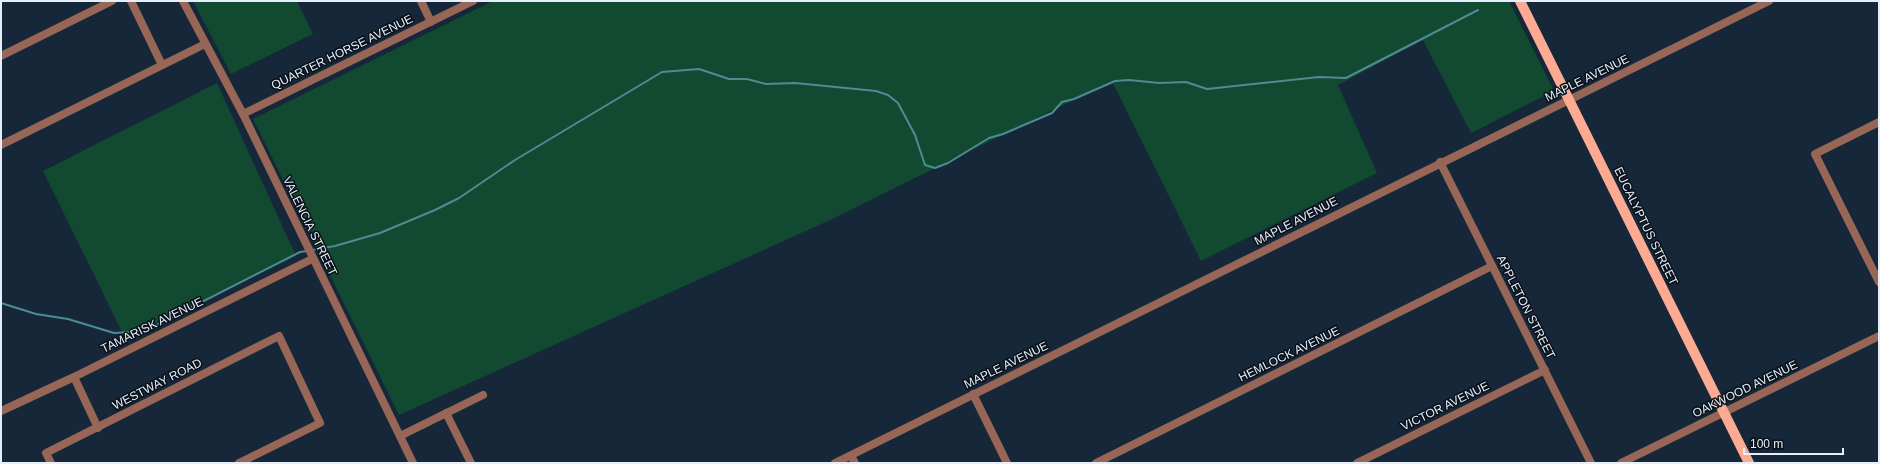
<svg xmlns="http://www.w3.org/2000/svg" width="1880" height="464" font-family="Helvetica,sans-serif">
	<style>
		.green { fill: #124931 }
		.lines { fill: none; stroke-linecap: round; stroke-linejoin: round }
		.stream { stroke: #4e8b92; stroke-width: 2 }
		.minor { stroke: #976657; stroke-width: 8 }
		.major { stroke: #fcab92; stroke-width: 10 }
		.labels { text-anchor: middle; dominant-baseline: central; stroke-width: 3; stroke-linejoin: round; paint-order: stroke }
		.street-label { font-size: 12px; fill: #e5effc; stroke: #091018 }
	</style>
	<rect width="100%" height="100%" fill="#17273a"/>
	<!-- green -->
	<g class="green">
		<path d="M193 1H297L313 34 231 74Z"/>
		<path d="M493 1H1509L1554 91 1471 133 1423 40 1338 85 1377 173 1201 261 1112 81 828 221 399 415 253 119Z"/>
		<path d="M217 83 296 256 125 338 43 171Z"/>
	</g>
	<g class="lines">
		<!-- stream -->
		<g class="stream">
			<path d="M313 250 335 246 380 233 435 210 459 198 515 160 662 72 699 69 729 79H747L766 84 795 83 876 91 888 95 898 103 915 135 925 165 935 168 948 163 989 138 1003 134 1052 113 1062 102 1074 99 1115 81 1129 80 1159 83 1186 82 1207 89 1319 77 1346 78 1478 10"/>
			<path d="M1 303 36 314 68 319 114 333 145 331 300 252 307 251"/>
		</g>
		<!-- minor -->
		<g class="minor">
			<path d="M131 1 162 65"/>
			<path d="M183 1 243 114 413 463"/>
			<path d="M421 1 431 22"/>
			<path d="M1 56 112 1"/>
			<path d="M243 114 473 1"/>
			<path d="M1879 122 1815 154 1879 282"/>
			<path d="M1 145 205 44"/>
			<path d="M1440 162 1591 463"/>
			<path d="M74 377 98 428"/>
			<path d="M973 394 1007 463"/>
			<path d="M1 411 74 377 312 259"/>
			<path d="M446 413 471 463"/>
			<path d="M400 436 483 395"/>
			<path d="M851 456 855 463"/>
			<path d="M51 463 46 453 279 336 320 423 239 463"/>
			<path d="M835 463 1769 1"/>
			<path d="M1096 463 1492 266"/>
			<path d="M1357 463 1545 370"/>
			<path d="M1621 463 1879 336"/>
		</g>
		<!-- major -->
		<path class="major" d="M1520 1 1749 463"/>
	</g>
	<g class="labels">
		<!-- street labels -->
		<g class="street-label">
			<text transform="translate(342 52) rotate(-26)">QUARTER HORSE AVENUE</text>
			<text transform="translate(1587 78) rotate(-26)">MAPLE AVENUE</text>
			<text transform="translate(1296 221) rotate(-27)">MAPLE AVENUE</text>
			<text transform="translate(310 226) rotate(64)">VALENCIA STREET</text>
			<text transform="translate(1646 226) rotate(64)">EUCALYPTUS STREET</text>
			<text transform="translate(1526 307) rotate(63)">APPLETON STREET</text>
			<text transform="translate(152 325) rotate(-26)">TAMARISK AVENUE</text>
			<text transform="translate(1289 354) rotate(-26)">HEMLOCK AVENUE</text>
			<text transform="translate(1006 365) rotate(-26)">MAPLE AVENUE</text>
			<text transform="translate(157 384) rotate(-27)">WESTWAY ROAD</text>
			<text transform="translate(1745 389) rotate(-26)">OAKWOOD AVENUE</text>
			<text transform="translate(1445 406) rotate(-26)">VICTOR AVENUE</text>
		</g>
	</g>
	<!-- border -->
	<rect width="1880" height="464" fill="none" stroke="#e5effc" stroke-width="4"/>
	<!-- scale -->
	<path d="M1744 448v6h99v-6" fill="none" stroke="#e5effc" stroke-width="2"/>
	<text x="1750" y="448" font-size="12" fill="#e5effc" stroke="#091018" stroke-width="3" paint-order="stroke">100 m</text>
</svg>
